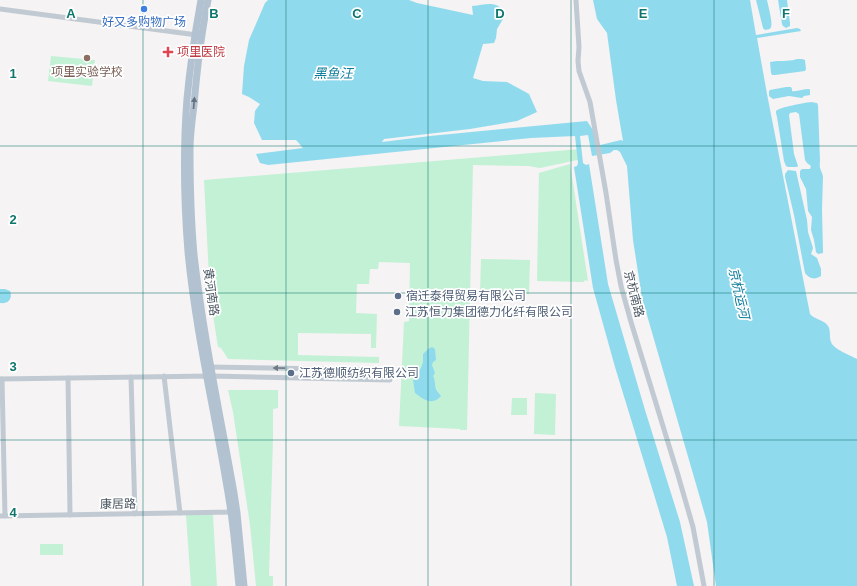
<svg xmlns="http://www.w3.org/2000/svg" width="857" height="586" font-family="Arial,'Noto Sans SC',sans-serif">
	<style>
		.green { fill: #c3f1d5 }
		.water { fill: #90daee }
		.lines { fill: none; stroke-linecap: round; stroke-linejoin: round }
		.minor { stroke: #c1cad2; stroke-width: 5 }
		.major { stroke: #b3c2d1; stroke-width: 7 }
		.oneway { fill: #64717d }
		.oneway2 { fill: #6e7983 }
		.grid { fill: none; stroke: #0f766e; stroke-width: 1; stroke-opacity: 0.55 }
		.shop-dot { fill: #3f7fe0; stroke: #fff; stroke-width: 1.5 }
		.health-dot { fill: #e0444e; stroke: #fff; stroke-width: 1.5 }
		.education-dot { fill: #8d6e63; stroke: #fff; stroke-width: 1.5 }
		.service-dot { fill: #5c6f8a; stroke: #fff; stroke-width: 1.5 }
		.labels { text-anchor: middle; dominant-baseline: central; stroke-width: 3.5; stroke-linejoin: round; paint-order: stroke }
		.shop-label { font-size: 12px; fill: #366cbe; stroke: #fff }
		.health-label { font-size: 12px; fill: #be3a42; stroke: #fff; text-anchor: start }
		.education-label { font-size: 12px; fill: #785e54; stroke: #fff }
		.street-label { font-size: 12px; fill: #4a5661; stroke: #fff }
		.service-label { font-size: 12px; fill: #4e5e75; stroke: #fff; text-anchor: start }
		.water-label { font-size: 13px; font-style: italic; fill: #0c7c9b; stroke: #fff }
		.grid-label { font-size: 13px; text-anchor: middle; font-weight: bold; fill: #0f766e; stroke: #fff; stroke-width: 3.5; stroke-linejoin: round; paint-order: stroke }
	</style>
	<rect width="100%" height="100%" fill="#f5f3f3"/>
	<!-- green -->
	<g class="green">
		<path d="M51 56 95 60 92 86 48 81Z"/>
		<path d="M581 149 582 159 540 168 528 166 473 165 467 430H460V429L399 426 404 322 409 321 410 263 379 262 378 269H370L369 284H357L356 313 377 314 376 348H371V334L298 333V355L379 357V363L228 359 221 348 218 347 210 296 204 180Z"/>
		<path d="M570 164 588 281 585 280 584 282 537 281 539 173Z"/>
		<path d="M481 259 530 260 529 294 480 293Z"/>
		<path d="M228 390H278V408L273 409V438L269 576H273V586H256L250 525 233 412Z"/>
		<path d="M535 393 556 394 555 435 534 434Z"/>
		<path d="M512 398H527V415H511Z"/>
		<path d="M186 515H213L217 586H191Z"/>
		<rect x="40" y="544" width="23" height="11"/>
	</g>
	<!-- water -->
	<g class="water">
		<path d="M268 0H409L417 3 473 15 472 6C488 4 497 0 506 14L497 29 496 38 494 43 483 44 473 78 483 81 507 82 529 94 537 112 517 121 470 129 384 139 382 142 430 136 587 121 593 130 596 146 621 140 623 141 616 100 607 33 597 19 593 0H750L756 35 797 28 800 29 801 31 757 38 767 94 810 314C815 320 825 320 828 326 831 330 829 337 831 342 833 349 850 355 857 359V586H716L707 522 642 298 633 240 627 166 620 152 617 150H614L610 153 592 156 588 135 580 136 583 163 586 165 589 164 608 284 645 410 680 522 694 586H677L667 537 615 367 593 288 574 167 577 166 578 163 575 136 531 138 268 165 260 163 256 154 303 148 296 140H262L254 123 255 111 260 104 249 97 242 94 244 66 249 40 265 3Z"/>
		<path d="M756 0H767C768 5 773 23 771 27 770 30 768 29 765 30L763 28Z"/>
		<path d="M778 0H787L790 23V26L786 28 783 26 782 24Z"/>
		<path d="M797 59H802L805 60 806 69 805 71 775 75H772L771 73 770 62C779 60 788 62 797 59Z"/>
		<path d="M786 87H791L792 89V91C797 92 803 89 809 89L810 90V95L804 96 802 98 789 96 773 99 769 96V91L770 90Z"/>
		<path d="M811 102 817 103 818 105 820 161C819 169 821 169 823 176L822 210 823 251V253L818 254 816 252 814 240 811 230 812 217 808 211 806 189 800 177V171L802 169H810L811 166 807 163 805 160 799 114 796 112 790 113 789 115 794 154 798 166 797 167H788L786 166 784 161 777 117 776 113V111C780 107 804 103 811 102Z"/>
		<path d="M788 170 796 171 807 220 808 232 813 248 811 254 817 258 821 269V276C815 280 809 279 805 273L794 215 785 177V174Z"/>
		<path d="M0 289H5L10 291C13 299 8 304 0 303Z"/>
		<path d="M432 347 435 349 436 360 433 362 432 365 435 373 433 376C436 381 434 387 437 391 438 393 440 394 441 396 432 406 424 400 415 393L413 380 414 377 421 368 423 362V354L428 349Z"/>
	</g>
	<g class="lines">
		<!-- minor -->
		<g class="minor">
			<path d="M576 0 579 47 578 61 579 71 590 102 606 193 616 260 621 286 631 322 678 475 693 527 704 586"/>
			<path d="M0 9 197 35"/>
			<path d="M209 367 388 370"/>
			<path d="M164 376 180 513"/>
			<path d="M131 377 135 514"/>
			<path d="M68 378 70 515"/>
			<path d="M0 379 212 376 390 380"/>
			<path d="M2 379 5 516"/>
			<path d="M0 516 234 512"/>
		</g>
		<!-- major -->
		<g class="major">
			<path d="M201 0C195 33 190 66 187 99 183 149 184 201 188 252 196 335 216 417 229 499 234 528 236 557 239 586"/>
			<path d="M208 0C201 35 197 69 194 105 192 120 190 135 190 150 190 185 191 221 194 255 203 335 220 414 234 493L237 513 244 586"/>
		</g>
	</g>
	<!-- one-way arrows -->
	<defs><path id="oneway-solid" d="M-6-.8H1V-3.2L6.5 0L1 3.2V.8H-6Z"/></defs>
	<use class="oneway" href="#oneway-solid" transform="translate(194 103) rotate(-85)"/>
	<use class="oneway2" href="#oneway-solid" transform="translate(279 368) rotate(-179)"/>
	<!-- grid -->
	<path class="grid" d="M143 0V586M286 0V586M428 0V586M571 0V586M714 0V586M0 146H857M0 293H857M0 440H857"/>
	<!-- markers -->
	<circle class="shop-dot" cx="144" cy="9" r="4"/>
	<path class="health-dot" d="M166 46h4v4h4v4h-4v4h-4v-4h-4v-4h4z"/>
	<circle class="education-dot" cx="87" cy="58" r="4"/>
	<g class="service-dot">
		<circle cx="398" cy="296" r="4"/>
		<circle cx="397" cy="312" r="4"/>
		<circle cx="291" cy="373" r="4"/>
	</g>
	<g class="labels">
		<!-- shop labels -->
		<g class="shop-label">
			<text x="144" y="22">好又多购物广场</text>
		</g>
		<!-- health labels -->
		<g class="health-label">
			<text x="177" y="52">项里医院</text>
		</g>
		<!-- education labels -->
		<g class="education-label">
			<text x="87" y="72">项里实验学校</text>
		</g>
		<!-- street labels -->
		<g class="street-label">
			<text transform="translate(211 292) rotate(82)">黄河南路</text>
			<text transform="translate(634 294) rotate(76)">京杭南路</text>
			<text transform="translate(118 504) rotate(-1)">康居路</text>
		</g>
		<!-- service labels -->
		<g class="service-label">
			<text x="406" y="296">宿迁泰得贸易有限公司</text>
			<text x="405" y="312">江苏恒力集团德力化纤有限公司</text>
			<text x="299" y="373">江苏德顺纺织有限公司</text>
		</g>
		<!-- water labels -->
		<g class="water-label">
			<text x="333" y="73">黑鱼汪</text>
			<text transform="translate(739 293) rotate(77)">京杭运河</text>
		</g>
	</g>
	<g class="grid-label">
		<text x="71" y="18">A</text>
		<text x="214" y="18">B</text>
		<text x="357" y="18">C</text>
		<text x="500" y="18">D</text>
		<text x="643" y="18">E</text>
		<text x="786" y="18">F</text>
		<text x="13" y="78">1</text>
		<text x="13" y="224">2</text>
		<text x="13" y="371">3</text>
		<text x="13" y="517">4</text>
	</g>
</svg>
